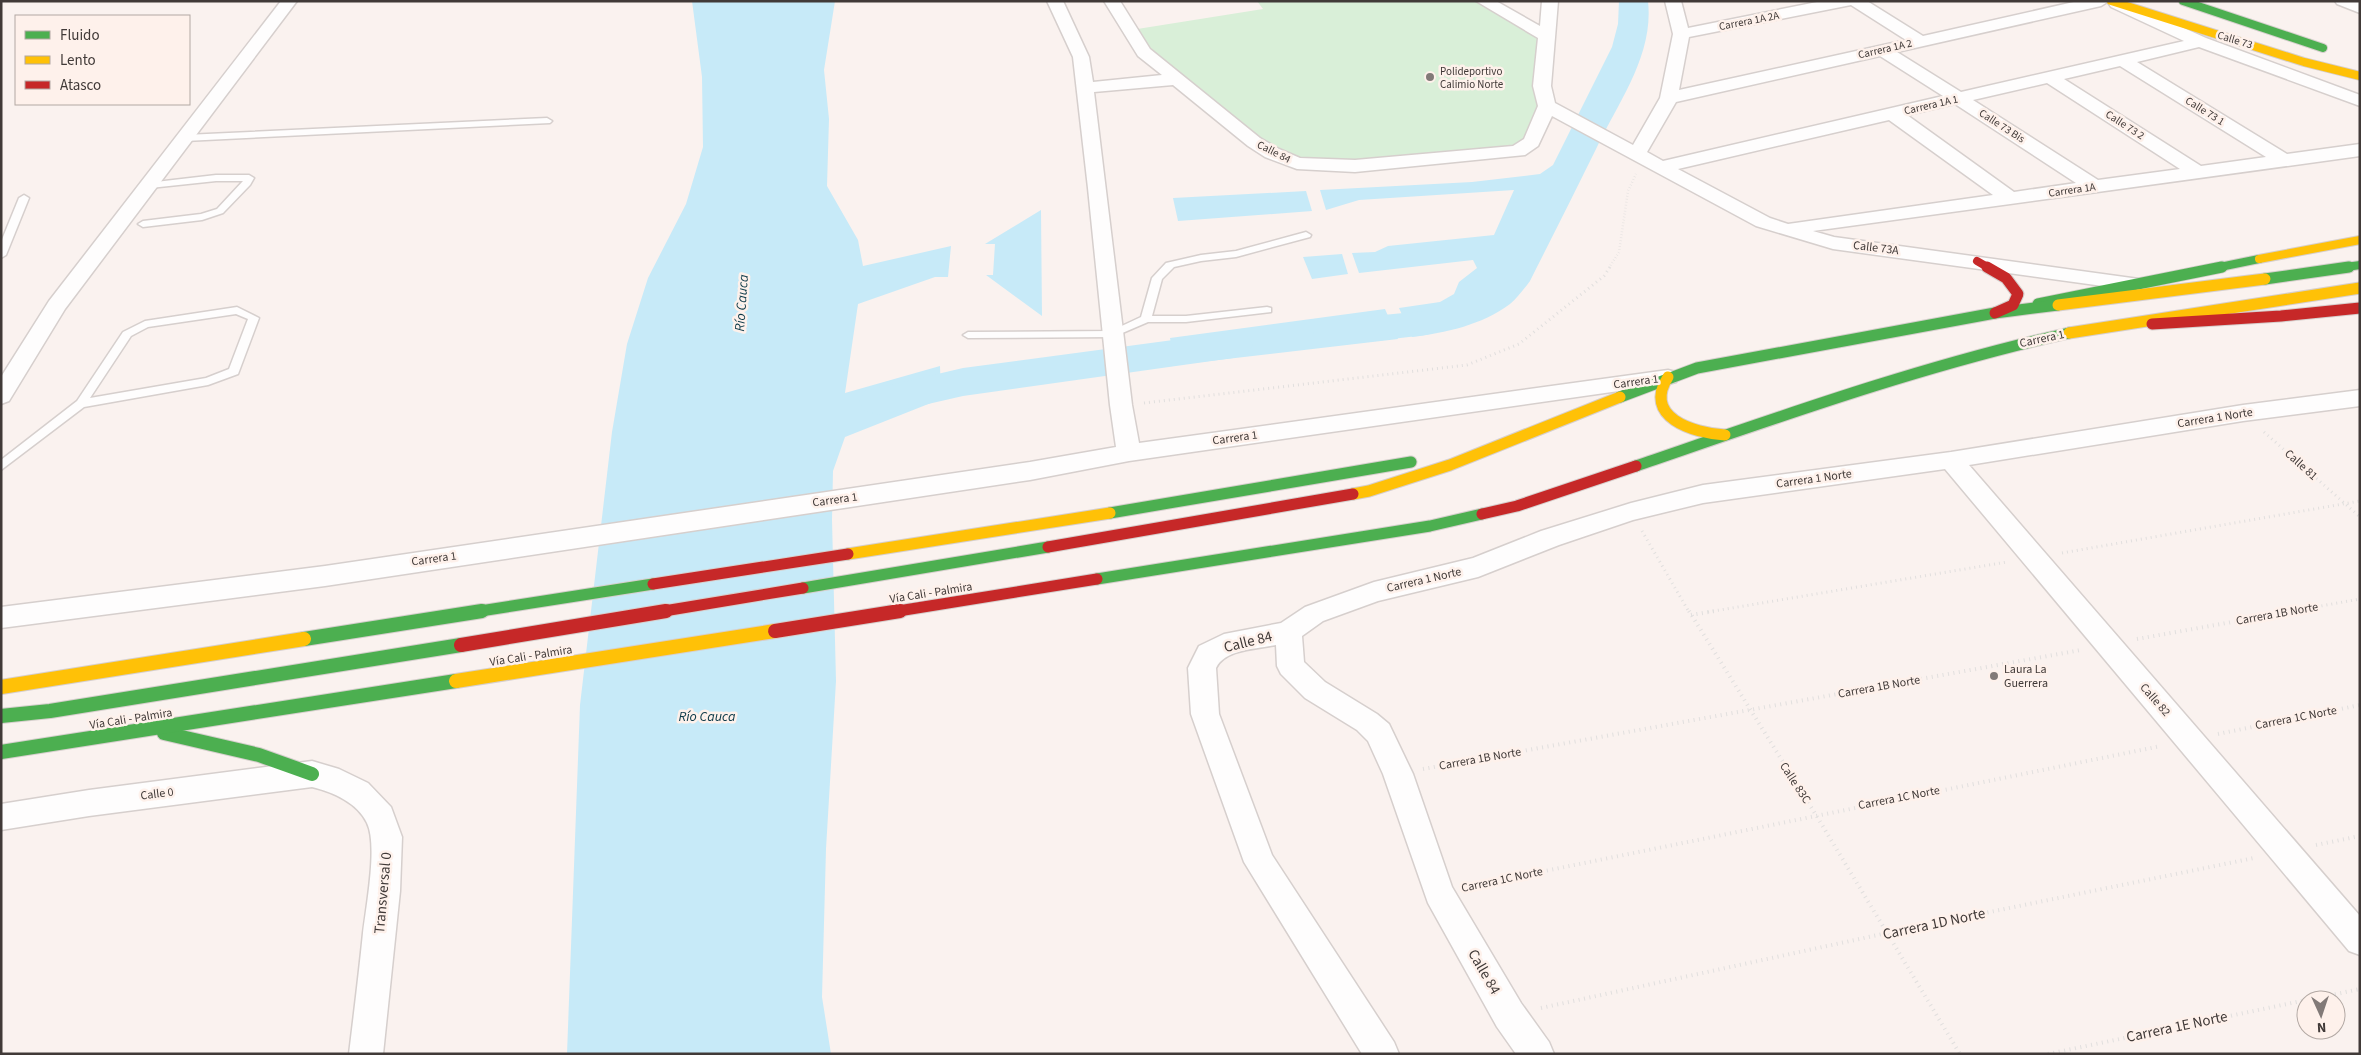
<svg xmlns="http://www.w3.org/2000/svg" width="2361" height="1055" font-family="'Source Sans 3',sans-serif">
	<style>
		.green { fill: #d9efd8 }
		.water { fill: #c7eaf8 }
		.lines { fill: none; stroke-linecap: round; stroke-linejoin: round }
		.river { fill: #c7eaf8; fill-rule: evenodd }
		.lane-casing { stroke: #d6cfcd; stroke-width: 3 }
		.street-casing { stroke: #d6cfcd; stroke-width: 3 }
		.fast-far2-casing { stroke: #d6cfcd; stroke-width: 10 }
		.fast-far1-casing { stroke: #d6cfcd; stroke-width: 13 }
		.fast-casing { stroke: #d6cfcd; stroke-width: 16 }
		.slow-far2-casing { stroke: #d6cfcd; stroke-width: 10 }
		.slow-far1-casing { stroke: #d6cfcd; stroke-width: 13 }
		.slow-casing { stroke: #d6cfcd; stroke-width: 16 }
		.jam-far2-casing { stroke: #d6cfcd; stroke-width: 10 }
		.jam-far1-casing { stroke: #d6cfcd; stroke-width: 13 }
		.jam-casing { stroke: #d6cfcd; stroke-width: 16 }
		.path-far2 { stroke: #e1dfde; stroke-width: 2.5; stroke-dasharray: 0.5 2.5; stroke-linecap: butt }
		.path-far1 { stroke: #e1dfde; stroke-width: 3; stroke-dasharray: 1 4; stroke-linecap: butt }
		.path { stroke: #e1dfde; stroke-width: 4; stroke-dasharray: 1 4.5; stroke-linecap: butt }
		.lane { fill: #fefdfd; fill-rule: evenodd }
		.street { fill: #fefdfd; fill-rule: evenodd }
		.fast-far2 { stroke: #4caf50; stroke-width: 8 }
		.fast-far1 { stroke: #4caf50; stroke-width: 11 }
		.fast { stroke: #4caf50; stroke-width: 14 }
		.slow-far2 { stroke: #ffc107; stroke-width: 8 }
		.slow-far1 { stroke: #ffc107; stroke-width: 11 }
		.slow { stroke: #ffc107; stroke-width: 14 }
		.jam-far2 { stroke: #c62828; stroke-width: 8 }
		.jam-far1 { stroke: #c62828; stroke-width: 11 }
		.jam { stroke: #c62828; stroke-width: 14 }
		.poi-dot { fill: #827a78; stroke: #fef1eb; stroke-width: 2 }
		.labels { text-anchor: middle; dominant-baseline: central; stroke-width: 5; stroke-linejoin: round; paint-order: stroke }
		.far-street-label { font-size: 11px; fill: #413a38; stroke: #fef1eb }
		.far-poi-label { font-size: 11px; fill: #413a38; stroke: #fef1eb; text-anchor: start }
		.street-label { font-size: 12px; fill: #413a38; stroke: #fef1eb }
		.poi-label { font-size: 12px; fill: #413a38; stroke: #fef1eb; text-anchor: start }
		.water-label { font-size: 14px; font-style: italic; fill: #0c3948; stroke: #fef1eb }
		.near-street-label { font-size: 15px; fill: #413a38; stroke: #fef1eb }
	</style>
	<rect width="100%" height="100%" fill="#faf2ef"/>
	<!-- green -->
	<path class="green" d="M1257 1H1484L1546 36 1543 96 1524 147 1387 165 1297 163 1272 153 1144 52 1131 30 1263 9Z"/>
	<!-- water -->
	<g class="water">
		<path d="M692 1H835L824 70 829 119 827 186 858 240 863 266 951 246 948 277H935L858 304 845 393 940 366 941 399 845 437 833 471 832 520 836 681 826 849 822 997 831 1054H567L580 705 612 432 627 344 648 278 686 204 703 147 702 77Z"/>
		<path d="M1619 1H1648C1654 55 1619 101 1597 147 1575 192 1552 237 1530 281 1524 289 1517 298 1510 304 1482 325 1445 333 1412 337L1399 308 1440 302 1454 294 1459 282 1477 268 1473 260 1359 273 1352 253 1375 252 1388 246 1494 235 1514 190 1359 200 1326 210 1320 190 1472 182 1540 174 1553 165 1612 47 1618 24Z"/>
		<path d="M1306 191 1312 211 1178 221 1173 198Z"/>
		<path d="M1041 210 1042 316 986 275H993L995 244H985Z"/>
		<path d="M1342 254 1348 274 1312 279 1303 257Z"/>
		<path d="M1385 309 1398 339 1175 365 1170 338Z"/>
	</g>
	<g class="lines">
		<!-- river -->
		<g class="river">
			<path d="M1466 299 1480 302 1485 311 1480 320 1426 335 1332 346 1318 342 1313 333 1318 324 1332 320 1424 311Z"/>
			<path d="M1233 332 1247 336 1253 345 1247 354 1233 358 963 396 880 415 865 411 859 401 865 391 963 368Z"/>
		</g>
		<defs>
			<g id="lane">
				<path d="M547 118 552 121 550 123 185 141 180 138 185 135Z"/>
				<path d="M216 175H249L254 178 250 185 223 213 202 220 143 227 138 224 143 221 201 214 217 209 243 181H216L150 188 147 187V183Z"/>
				<path d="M24 195 29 198 6 255 1 258V242L19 198Z"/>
				<path d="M1306 232 1311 235 1310 237 1236 257 1201 261 1174 267 1162 279 1152 316H1186L1267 307 1271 308V312L1186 322H1148L1113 337 968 338 963 335 968 332 1111 331 1141 317 1152 278 1166 263 1201 255 1236 251Z"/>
				<path d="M237 307 259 318 238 374 208 385 84 407 1 470V460L77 401 123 332 145 321ZM236 314 248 319 229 369 206 378 90 398 131 336 148 327Z"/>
			</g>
			<g id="street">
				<path d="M281 1H297L65 309 9 401 1 404V377L49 301Z"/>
				<path d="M1047 1H1063L1089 57 1093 82 1162 75 1138 56 1104 1H1120L1150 49 1260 138 1279 149 1300 158 1355 160 1513 146 1524 139 1538 106 1533 86 1538 38 1476 1H1496L1540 26 1542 1H1558L1551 86 1555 103 1633 145 1660 98 1673 34 1665 1H1681L1688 28 1822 1H1867L1923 36 2078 1H2109L2101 6 1897 52 1961 92 2184 41 2111 7 2109 4 2111 1H2124L2206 38 2360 95V106L2199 47 2137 62 2287 154 2360 144V156L1813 231 1834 237 2139 279 2142 284 2139 289 2132 290 1833 249 1756 226 1552 116 1538 146 1525 155 1355 172 1297 169 1265 157 1248 146 1173 85 1094 92 1132 405 1139 443 1668 370 1676 372 1679 377 1676 382 1668 384 1129 461 1030 480 325 586 1 628V607L325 566 1030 462 1116 447 1110 405 1088 188 1073 57ZM1851 5 1906 40 1679 90 1689 37ZM1880 56 1943 96 1663 161 1647 152 1676 102ZM2120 66 2266 157 2201 166 2064 79ZM2047 83 2180 169 2098 180 1973 100ZM1955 104 2076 183 2014 192 1907 115ZM1889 120 1993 195 1788 224 1770 218 1678 169Z"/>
				<path d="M2335 1 2360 2V13L2337 4Z"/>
				<path d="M2360 390V406L2243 421 1969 465 2360 916V955L2349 951 1945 469 1703 503 1633 520 1559 545 1478 577 1378 601 1323 621 1302 636 1304 662 1325 682 1377 714 1389 724 1413 774 1452 887 1521 1003 1549 1042 1554 1054H1516L1497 1027 1428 903 1383 774 1368 741 1357 730 1305 698 1281 674 1277 666 1276 645C1257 649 1225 649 1216 668L1219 714 1272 855 1394 1042 1399 1054H1362L1244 862 1191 714 1188 668 1199 646 1224 634 1281 623 1305 607 1374 582 1473 558 1541 531 1631 503 1703 485 1951 452 2243 405Z"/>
				<path d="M312 761 339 769 368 783 391 807 402 837 400 891 383 1054H349C354 1013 359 973 363 933 366 907 378 845 367 823 358 803 333 792 312 787L89 816 1 830V804L89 790Z"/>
			</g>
			<g id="fast-far2">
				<path d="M2183 1 2323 48"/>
				<path d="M2215 268 2259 259"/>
				<path d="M2340 268 2360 265"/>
			</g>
			<g id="fast-far1">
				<path d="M2265 279 2349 267"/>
				<path d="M2038 304 2222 267"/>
				<path d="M1620 397 1697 368 1995 313 2058 305"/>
				<path d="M1636 466C1779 417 1921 366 2069 333"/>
				<path d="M1110 513 1411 462"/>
				<path d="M1097 579 1430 526 1482 514"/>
				<path d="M803 588 1048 547"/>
				<path d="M474 612 653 584"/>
			</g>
			<g id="fast">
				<path d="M304 639 482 611"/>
				<path d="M1 716 50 711 461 645"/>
				<path d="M164 733 259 755 312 774"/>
				<path d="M1 752 456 681"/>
			</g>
			<g id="slow-far2">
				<path d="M2111 1 2304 62 2360 76"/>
				<path d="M2259 259 2360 240"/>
			</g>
			<g id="slow-far1">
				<path d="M2058 305 2265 279"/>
				<path d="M2069 333 2360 288"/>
				<path d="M1668 377C1642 417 1693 433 1725 435"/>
				<path d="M1353 494 1369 491 1450 465 1620 397"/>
				<path d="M848 554 1110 513"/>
			</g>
			<g id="slow">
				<path d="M456 681 775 631"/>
				<path d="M1 687 304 639"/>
			</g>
			<path id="jam-far2" d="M1977 261 1989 268"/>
			<g id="jam-far1">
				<path d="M1987 267 2006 278 2018 294 2013 305 1995 313"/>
				<path d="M2152 324 2281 316 2360 308"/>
				<path d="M1482 514 1517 506 1636 466"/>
				<path d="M1048 547 1353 494"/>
				<path d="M653 584 848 554"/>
				<path d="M658 612 803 588"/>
				<path d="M892 612 1097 579"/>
			</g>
			<g id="jam">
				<path d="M775 631 900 611"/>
				<path d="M461 645 666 611"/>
			</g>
		</defs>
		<!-- lane casing -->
		<use href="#lane" class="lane-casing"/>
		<!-- street casing -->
		<use href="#street" class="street-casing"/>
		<!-- fast-far2 casing -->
		<use href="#fast-far2" class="fast-far2-casing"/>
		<!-- fast-far1 casing -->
		<use href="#fast-far1" class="fast-far1-casing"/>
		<!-- fast casing -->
		<use href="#fast" class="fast-casing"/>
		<!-- slow-far2 casing -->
		<use href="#slow-far2" class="slow-far2-casing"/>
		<!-- slow-far1 casing -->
		<use href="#slow-far1" class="slow-far1-casing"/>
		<!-- slow casing -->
		<use href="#slow" class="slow-casing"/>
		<!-- jam-far2 casing -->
		<use href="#jam-far2" class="jam-far2-casing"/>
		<!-- jam-far1 casing -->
		<use href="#jam-far1" class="jam-far1-casing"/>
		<!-- jam casing -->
		<use href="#jam" class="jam-casing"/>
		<!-- path-far2 -->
		<path class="path-far2" d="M1609 268 1619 252 1628 191 1636 174"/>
		<!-- path-far1 -->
		<g class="path-far1">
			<path d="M1144 403 1467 365 1519 344 1604 276 1610 267"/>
			<path d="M2264 432 2360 517"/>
			<path d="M1642 531 1689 612"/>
			<path d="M2062 553 2360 501"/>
			<path d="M1708 612 2007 562"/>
			<path d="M2287 612 2360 599"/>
		</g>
		<!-- path -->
		<g class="path">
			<path d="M1689 611 1816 815 1960 1054"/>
			<path d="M1691 615 1715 611"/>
			<path d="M2137 639 2294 611"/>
			<path d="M2218 734 2360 705"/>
			<path d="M1423 769 2081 650"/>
			<path d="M2316 845 2360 836"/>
			<path d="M1466 887 2161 746"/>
			<path d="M2308 1000 2360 989"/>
			<path d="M1541 1008 1887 933 2254 858"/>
			<path d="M2048 1054 2306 1000"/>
		</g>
		<!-- lane -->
		<use href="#lane" class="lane"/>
		<!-- street -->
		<use href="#street" class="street"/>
		<!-- fast-far2 -->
		<use href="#fast-far2" class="fast-far2"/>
		<!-- fast-far1 -->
		<use href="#fast-far1" class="fast-far1"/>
		<!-- fast -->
		<use href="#fast" class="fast"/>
		<!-- slow-far2 -->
		<use href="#slow-far2" class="slow-far2"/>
		<!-- slow-far1 -->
		<use href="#slow-far1" class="slow-far1"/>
		<!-- slow -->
		<use href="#slow" class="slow"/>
		<!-- jam-far2 -->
		<use href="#jam-far2" class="jam-far2"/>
		<!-- jam-far1 -->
		<use href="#jam-far1" class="jam-far1"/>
		<!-- jam -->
		<use href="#jam" class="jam"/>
	</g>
	<!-- markers -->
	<g class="poi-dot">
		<circle cx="1430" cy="77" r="5"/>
		<circle cx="1994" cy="676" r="5"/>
	</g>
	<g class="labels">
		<!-- far-street labels -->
		<g class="far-street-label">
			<text transform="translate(1749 21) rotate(-11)">Carrera 1A 2A</text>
			<text transform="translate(2235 40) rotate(17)">Calle 73</text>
			<text transform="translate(1885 49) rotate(-13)">Carrera 1A 2</text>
			<text transform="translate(1931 105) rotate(-13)">Carrera 1A 1</text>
			<text transform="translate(2205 111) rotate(32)">Calle 73 1</text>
			<text transform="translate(2125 125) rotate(33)">Calle 73 2</text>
			<text transform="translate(2002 126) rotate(33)">Calle 73 Bis</text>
			<text transform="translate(1274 152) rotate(27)">Calle 84</text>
			<text transform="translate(2072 190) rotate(-8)">Carrera 1A</text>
		</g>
		<!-- far-poi labels -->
		<g class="far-poi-label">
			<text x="1440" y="71">Polideportivo<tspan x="1440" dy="13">Calimio Norte</tspan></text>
		</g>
		<!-- street labels -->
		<g class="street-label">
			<text transform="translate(1876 248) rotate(7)">Calle 73A</text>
			<text transform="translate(2042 339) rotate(-12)">Carrera 1</text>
			<text transform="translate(1636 382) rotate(-8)">Carrera 1</text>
			<text transform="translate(2215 418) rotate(-9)">Carrera 1 Norte</text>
			<text transform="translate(1235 438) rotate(-8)">Carrera 1</text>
			<text transform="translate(2301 465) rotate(42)">Calle 81</text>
			<text transform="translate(1814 479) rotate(-8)">Carrera 1 Norte</text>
			<text transform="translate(835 500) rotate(-8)">Carrera 1</text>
			<text transform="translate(434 559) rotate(-8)">Carrera 1</text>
			<text transform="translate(1424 580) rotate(-13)">Carrera 1 Norte</text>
			<text transform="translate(931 593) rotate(-9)">Vía Cali - Palmira</text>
			<text transform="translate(2277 614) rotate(-10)">Carrera 1B Norte</text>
			<text transform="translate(531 656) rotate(-9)">Vía Cali - Palmira</text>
			<text transform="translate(1879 687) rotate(-10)">Carrera 1B Norte</text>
			<text transform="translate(2155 700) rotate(49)">Calle 82</text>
			<text transform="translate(2296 718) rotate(-11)">Carrera 1C Norte</text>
			<text transform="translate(131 719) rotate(-9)">Vía Cali - Palmira</text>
			<text transform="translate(1480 759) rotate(-10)">Carrera 1B Norte</text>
			<text transform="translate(1795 783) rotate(57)">Calle 83C</text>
			<text transform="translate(157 794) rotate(-7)">Calle 0</text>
			<text transform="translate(1899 798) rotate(-11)">Carrera 1C Norte</text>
			<text transform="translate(1502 880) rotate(-12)">Carrera 1C Norte</text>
		</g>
		<!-- poi labels -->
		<g class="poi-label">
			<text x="2004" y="669">Laura La<tspan x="2004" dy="14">Guerrera</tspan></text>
		</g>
		<!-- water labels -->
		<g class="water-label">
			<text transform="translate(742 303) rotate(-86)">Río Cauca</text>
			<text x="707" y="717">Río Cauca</text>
		</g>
		<!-- near-street labels -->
		<g class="near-street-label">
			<text transform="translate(1248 642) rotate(-14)">Calle 84</text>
			<text transform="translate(383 893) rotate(-85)">Transversal 0</text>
			<text transform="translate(1934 924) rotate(-12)">Carrera 1D Norte</text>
			<text transform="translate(1484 972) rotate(60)">Calle 84</text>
			<text transform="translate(2177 1027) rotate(-12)">Carrera 1E Norte</text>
		</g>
	</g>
	<!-- border -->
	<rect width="2361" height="1055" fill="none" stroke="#413a38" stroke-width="5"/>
	<!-- legend -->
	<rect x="15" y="15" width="175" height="90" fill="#fef1eb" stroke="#b2a8a3"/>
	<rect x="25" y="31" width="25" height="8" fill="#4caf50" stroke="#b2a8a3"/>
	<text x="60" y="40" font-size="15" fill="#413a38">Fluido</text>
	<rect x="25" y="56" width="25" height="8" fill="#ffc107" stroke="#b2a8a3"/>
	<text x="60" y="65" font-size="15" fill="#413a38">Lento</text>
	<rect x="25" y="81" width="25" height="8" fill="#c62828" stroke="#b2a8a3"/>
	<text x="60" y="90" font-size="15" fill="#413a38">Atasco</text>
	<!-- north arrow -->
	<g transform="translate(2321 1015) rotate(177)"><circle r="24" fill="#fef1eb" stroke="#b2a8a3"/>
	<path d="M0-4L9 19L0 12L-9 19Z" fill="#827a78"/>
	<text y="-8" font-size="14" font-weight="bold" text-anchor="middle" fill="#413a38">N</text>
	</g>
</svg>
